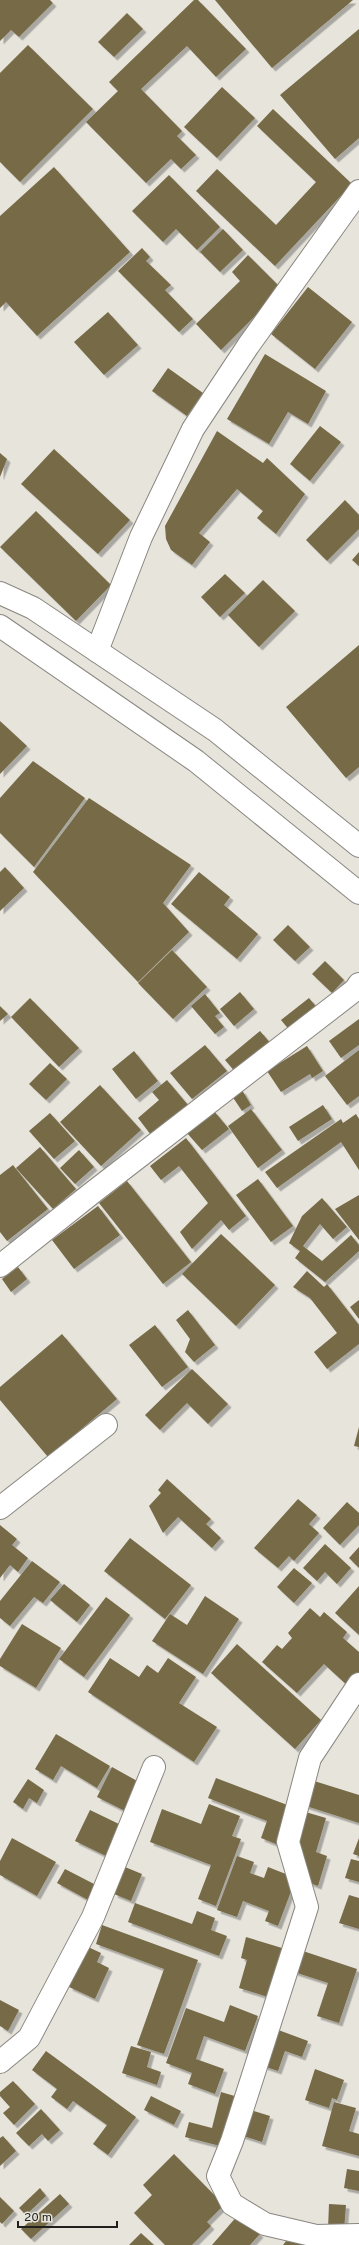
<svg xmlns="http://www.w3.org/2000/svg" width="359" height="2245" font-family="Overpass,sans-serif">
	<style>
		.building { fill: #766a47; filter: url(#shadow) }
		.lines { fill: none; stroke-linecap: round; stroke-linejoin: round }
		.street-casing { stroke: #8a8780; stroke-width: 24 }
		.secondary-casing { stroke: #8a8780; stroke-width: 24 }
		.street { stroke: #fff; stroke-width: 22 }
		.secondary { stroke: #fff; stroke-width: 22 }
	</style>
	<defs>
		<filter id="shadow"><feDropShadow dx="3.5" dy="3.5" stdDeviation="0" flood-color="#0004"/></filter>
	</defs>
	<rect width="100%" height="100%" fill="#e7e4dc"/>
	<!-- building -->
	<g class="building">
		<path d="M0 0H50L53 3 19 37 11 30 0 41Z"/>
		<path d="M194 0H198L246 49 216 77 187 46 141 89 182 131 177 136 196 155 181 169 171 159 146 183 86 122 118 91 109 82Z"/>
		<path d="M215 0H353L272 68Z"/>
		<path d="M127 13 143 29 114 57 98 42Z"/>
		<path d="M359 29V138L335 159 280 95Z"/>
		<path d="M28 45 93 109 20 182 0 162V73Z"/>
		<path d="M222 87 255 118 217 158 184 127Z"/>
		<path d="M273 109 352 184 275 266 196 191 217 169 276 225 316 182 257 126Z"/>
		<path d="M54 167 130 252 37 336 6 302 0 308V216Z"/>
		<path d="M169 175 220 227 197 250 176 229 163 242 132 211Z"/>
		<path d="M223 229 243 250 220 272 200 252Z"/>
		<path d="M142 248 150 257 146 261 171 285 165 290 193 319 179 332 118 271Z"/>
		<path d="M248 255 282 289 221 350 196 324 240 281 232 272Z"/>
		<path d="M308 287 352 322 315 369 271 334Z"/>
		<path d="M108 312 138 345 104 375 74 342Z"/>
		<path d="M265 354 326 391 308 424 288 412 269 444 227 419Z"/>
		<path d="M168 368 203 393 187 416 152 391Z"/>
		<path d="M320 426 341 442 310 481 290 464Z"/>
		<path d="M217 431 263 463 267 458 305 494 276 534 257 518 263 511 237 489 199 533 210 542 192 565 171 550 166 539 165 526Z"/>
		<path d="M54 449 130 520 98 554 21 484Z"/>
		<path d="M0 453 7 459 0 477Z"/>
		<path d="M345 500 359 515V529L327 561 306 540Z"/>
		<path d="M36 511 111 585 76 621 0 547Z"/>
		<path d="M359 552V566L352 560Z"/>
		<path d="M225 574 245 593 220 617 201 597Z"/>
		<path d="M263 580 295 611 259 647 228 615Z"/>
		<path d="M359 645V767L346 778 286 707Z"/>
		<path d="M0 721 27 746 0 774Z"/>
		<path d="M33 761 85 798 34 867 0 833V798Z"/>
		<path d="M89 798 191 865 163 903 189 932 138 982 33 872Z"/>
		<path d="M5 867 24 888 0 911V872Z"/>
		<path d="M199 872 230 897 224 905 258 934 237 959 171 904Z"/>
		<path d="M288 925 310 947 295 961 273 940Z"/>
		<path d="M172 950 207 987 173 1019 138 983Z"/>
		<path d="M325 961 344 980 332 993 312 974Z"/>
		<path d="M240 992 254 1009 234 1026 220 1009Z"/>
		<path d="M205 994 220 1013 215 1016 224 1027 215 1034 191 1006Z"/>
		<path d="M30 998 79 1048 59 1067 11 1017Z"/>
		<path d="M309 998 319 1010 291 1032 281 1020Z"/>
		<path d="M0 1006 8 1014 0 1021Z"/>
		<path d="M359 1019V1045L341 1058 329 1041Z"/>
		<path d="M260 1031 272 1045 237 1074 225 1060Z"/>
		<path d="M205 1045 227 1071 192 1099 170 1073Z"/>
		<path d="M307 1046 323 1071 312 1078 310 1074 281 1092 267 1071Z"/>
		<path d="M359 1050V1096L347 1105 325 1076Z"/>
		<path d="M134 1051 158 1081 136 1099 112 1069Z"/>
		<path d="M50 1063 67 1079 46 1100 29 1084Z"/>
		<path d="M167 1080 188 1105 151 1135 138 1118 159 1100 152 1092Z"/>
		<path d="M100 1085 141 1130 101 1166 60 1122Z"/>
		<path d="M242 1090 251 1105 242 1111 232 1096Z"/>
		<path d="M323 1105 332 1119 298 1141 289 1127Z"/>
		<path d="M251 1109 282 1150 258 1168 228 1126Z"/>
		<path d="M214 1111 229 1129 202 1150 187 1133Z"/>
		<path d="M50 1113 75 1141 54 1159 29 1131Z"/>
		<path d="M356 1114 359 1119V1170L341 1142 277 1188 265 1172 341 1119 343 1123Z"/>
		<path d="M186 1138 246 1216 229 1230 221 1220 192 1249 180 1232 208 1203 179 1166 161 1180 150 1166Z"/>
		<path d="M40 1147 76 1189 53 1209 16 1168Z"/>
		<path d="M79 1150 94 1167 75 1184 60 1168Z"/>
		<path d="M13 1165 48 1209 7 1241 0 1232V1175Z"/>
		<path d="M258 1179 293 1226 271 1242 236 1195Z"/>
		<path d="M127 1181 191 1262 163 1284 99 1203Z"/>
		<path d="M359 1195V1240L335 1209Z"/>
		<path d="M322 1198 347 1227 333 1239 320 1224 303 1246 322 1261 351 1235 359 1245V1251L325 1282 295 1258 300 1251 289 1243 302 1216Z"/>
		<path d="M98 1206 120 1235 74 1269 52 1240Z"/>
		<path d="M221 1234 275 1285 236 1326 182 1274Z"/>
		<path d="M18 1267 27 1279 11 1292 2 1279Z"/>
		<path d="M307 1271 324 1287 327 1284 359 1325V1344L327 1369 314 1352 337 1333 310 1298 293 1287Z"/>
		<path d="M359 1300V1319L350 1307Z"/>
		<path d="M188 1310 215 1345 194 1362 185 1352 190 1339 176 1320Z"/>
		<path d="M155 1325 188 1367 162 1387 129 1345Z"/>
		<path d="M62 1334 117 1399 48 1457 0 1400V1387Z"/>
		<path d="M192 1369 228 1404 208 1424 187 1403 160 1430 145 1415Z"/>
		<path d="M359 1427V1447L354 1446Z"/>
		<path d="M167 1479 211 1519 206 1524 221 1538 212 1548 178 1517 163 1533 149 1506 161 1493 158 1490Z"/>
		<path d="M298 1499 317 1515 309 1524 319 1533 294 1561 289 1556 278 1568 254 1548Z"/>
		<path d="M347 1502 359 1513V1525L340 1545 323 1528Z"/>
		<path d="M0 1525 17 1539 12 1545 28 1558 18 1572 10 1565 0 1578Z"/>
		<path d="M130 1538 191 1585 165 1619 104 1571Z"/>
		<path d="M325 1544 351 1568 337 1584 325 1572 317 1581 303 1568Z"/>
		<path d="M359 1547V1568L349 1558Z"/>
		<path d="M32 1561 60 1582 43 1603 34 1597 10 1626 0 1618V1601Z"/>
		<path d="M294 1568 312 1583 294 1603 277 1587Z"/>
		<path d="M64 1584 90 1605 77 1622 50 1600Z"/>
		<path d="M359 1586V1635L335 1613Z"/>
		<path d="M205 1596 239 1619 203 1674 152 1641 170 1614 187 1625Z"/>
		<path d="M106 1597 130 1615 84 1677 59 1659Z"/>
		<path d="M310 1608 320 1617 324 1612 347 1632 343 1638 359 1652V1673L348 1686 324 1664 297 1693 262 1662 277 1645 282 1649 292 1638 288 1633Z"/>
		<path d="M22 1624 61 1648 36 1688 0 1666V1659Z"/>
		<path d="M237 1644 321 1720 295 1749 211 1673Z"/>
		<path d="M110 1658 139 1677 147 1665 158 1673 168 1658 196 1677 179 1703 217 1727 194 1762 88 1692Z"/>
		<path d="M56 1734 110 1766 97 1788 61 1766 53 1780 35 1769Z"/>
		<path d="M112 1767 139 1782 125 1811 97 1797Z"/>
		<path d="M216 1778 290 1806 276 1844 261 1838 267 1821 208 1798Z"/>
		<path d="M28 1779 44 1790 37 1803 29 1798 23 1809 13 1802Z"/>
		<path d="M311 1780 359 1795V1823L303 1805Z"/>
		<path d="M209 1804 240 1816 232 1836 241 1839 216 1906 198 1899 211 1865 150 1842 162 1809 201 1824Z"/>
		<path d="M90 1810 121 1825 106 1856 75 1841Z"/>
		<path d="M302 1811 326 1818 316 1852 327 1856 318 1886 310 1883 297 1853Z"/>
		<path d="M12 1838 56 1862 37 1896 0 1875V1861Z"/>
		<path d="M359 1838V1856L353 1854Z"/>
		<path d="M237 1856 254 1862 250 1873 264 1878 268 1867 296 1878 278 1926 265 1921 269 1911 243 1901 237 1917 217 1910Z"/>
		<path d="M351 1859 359 1861V1882L345 1878Z"/>
		<path d="M125 1867 142 1874 131 1901 114 1894Z"/>
		<path d="M65 1869 96 1885 88 1900 57 1883Z"/>
		<path d="M349 1895 359 1898V1929L339 1923Z"/>
		<path d="M135 1903 192 1924 197 1911 215 1918 211 1930 227 1936 219 1956 128 1922Z"/>
		<path d="M102 1925 198 1960 164 2054 137 2045 164 1969 96 1944Z"/>
		<path d="M246 1937 282 1948 268 1997 239 1988 247 1960 241 1958Z"/>
		<path d="M86 1946 101 1953 97 1962 109 1968 95 1999 69 1987Z"/>
		<path d="M300 1950 357 1969 339 2023 317 2016 328 1983 294 1972Z"/>
		<path d="M0 2000 19 2010 8 2031 0 2026Z"/>
		<path d="M230 2005 258 2016 245 2051 204 2036 196 2059 224 2069 215 2094 188 2084 192 2073 166 2063 186 2008 224 2022Z"/>
		<path d="M273 2028 308 2041 302 2057 285 2051 278 2071 260 2065Z"/>
		<path d="M131 2046 151 2052 147 2067 161 2072 157 2085 122 2073Z"/>
		<path d="M46 2051 136 2117 108 2155 93 2144 107 2125 73 2101 67 2109 51 2097 57 2089 32 2070Z"/>
		<path d="M315 2069 344 2080 337 2100 332 2098 329 2108 305 2100Z"/>
		<path d="M13 2081 35 2104 14 2125 3 2113 10 2107 0 2096V2092Z"/>
		<path d="M221 2092 238 2097 224 2147 185 2137 189 2122 212 2128Z"/>
		<path d="M151 2096 181 2111 174 2125 144 2110Z"/>
		<path d="M334 2102 356 2108 349 2131 359 2134V2156L322 2146Z"/>
		<path d="M41 2109 60 2130 48 2141 42 2134 29 2146 16 2133Z"/>
		<path d="M247 2109 270 2116 262 2142 240 2135Z"/>
		<path d="M3 2136 16 2151 0 2166V2138Z"/>
		<path d="M174 2154 224 2205 207 2222 211 2226 192 2245H165L134 2213 152 2195 143 2185Z"/>
		<path d="M347 2169 359 2171V2191L344 2188Z"/>
		<path d="M40 2188 46 2196 26 2215 19 2208Z"/>
		<path d="M60 2194 69 2204 31 2239 21 2229Z"/>
		<path d="M0 2197 14 2211 2 2224 0 2222Z"/>
		<path d="M329 2204 346 2205 344 2230 328 2229Z"/>
		<path d="M238 2215 260 2234 250 2245H212Z"/>
		<path d="M141 2233 154 2245H129Z"/>
		<path d="M286 2241 303 2244V2245H283Z"/>
	</g>
	<g class="lines">
		<defs>
			<g id="street">
				<path d="M97 651 141 537 193 429 248 346 359 191"/>
				<path d="M0 1266 92 1193 355 990 359 984"/>
				<path d="M0 1508 106 1425"/>
				<path d="M359 1684 310 1758 288 1842 307 1907 232 2141 218 2176 232 2204 265 2224 316 2236 359 2235"/>
				<path d="M0 2062 29 2038 93 1917 154 1767"/>
			</g>
			<g id="secondary">
				<path d="M0 593 33 608 215 730 359 846"/>
				<path d="M0 626 196 761 359 893"/>
			</g>
		</defs>
		<!-- street casing -->
		<use href="#street" class="street-casing"/>
		<!-- secondary casing -->
		<use href="#secondary" class="secondary-casing"/>
		<!-- street -->
		<use href="#street" class="street"/>
		<!-- secondary -->
		<use href="#secondary" class="secondary"/>
	</g>
	<!-- scale -->
	<path d="M18 2221v6h99v-6" fill="none" stroke="#201f1c" stroke-width="2"/>
	<text x="24" y="2221" font-size="12" fill="#201f1c" stroke="#e7e4dc" stroke-width="3" paint-order="stroke">20 m</text>
</svg>
